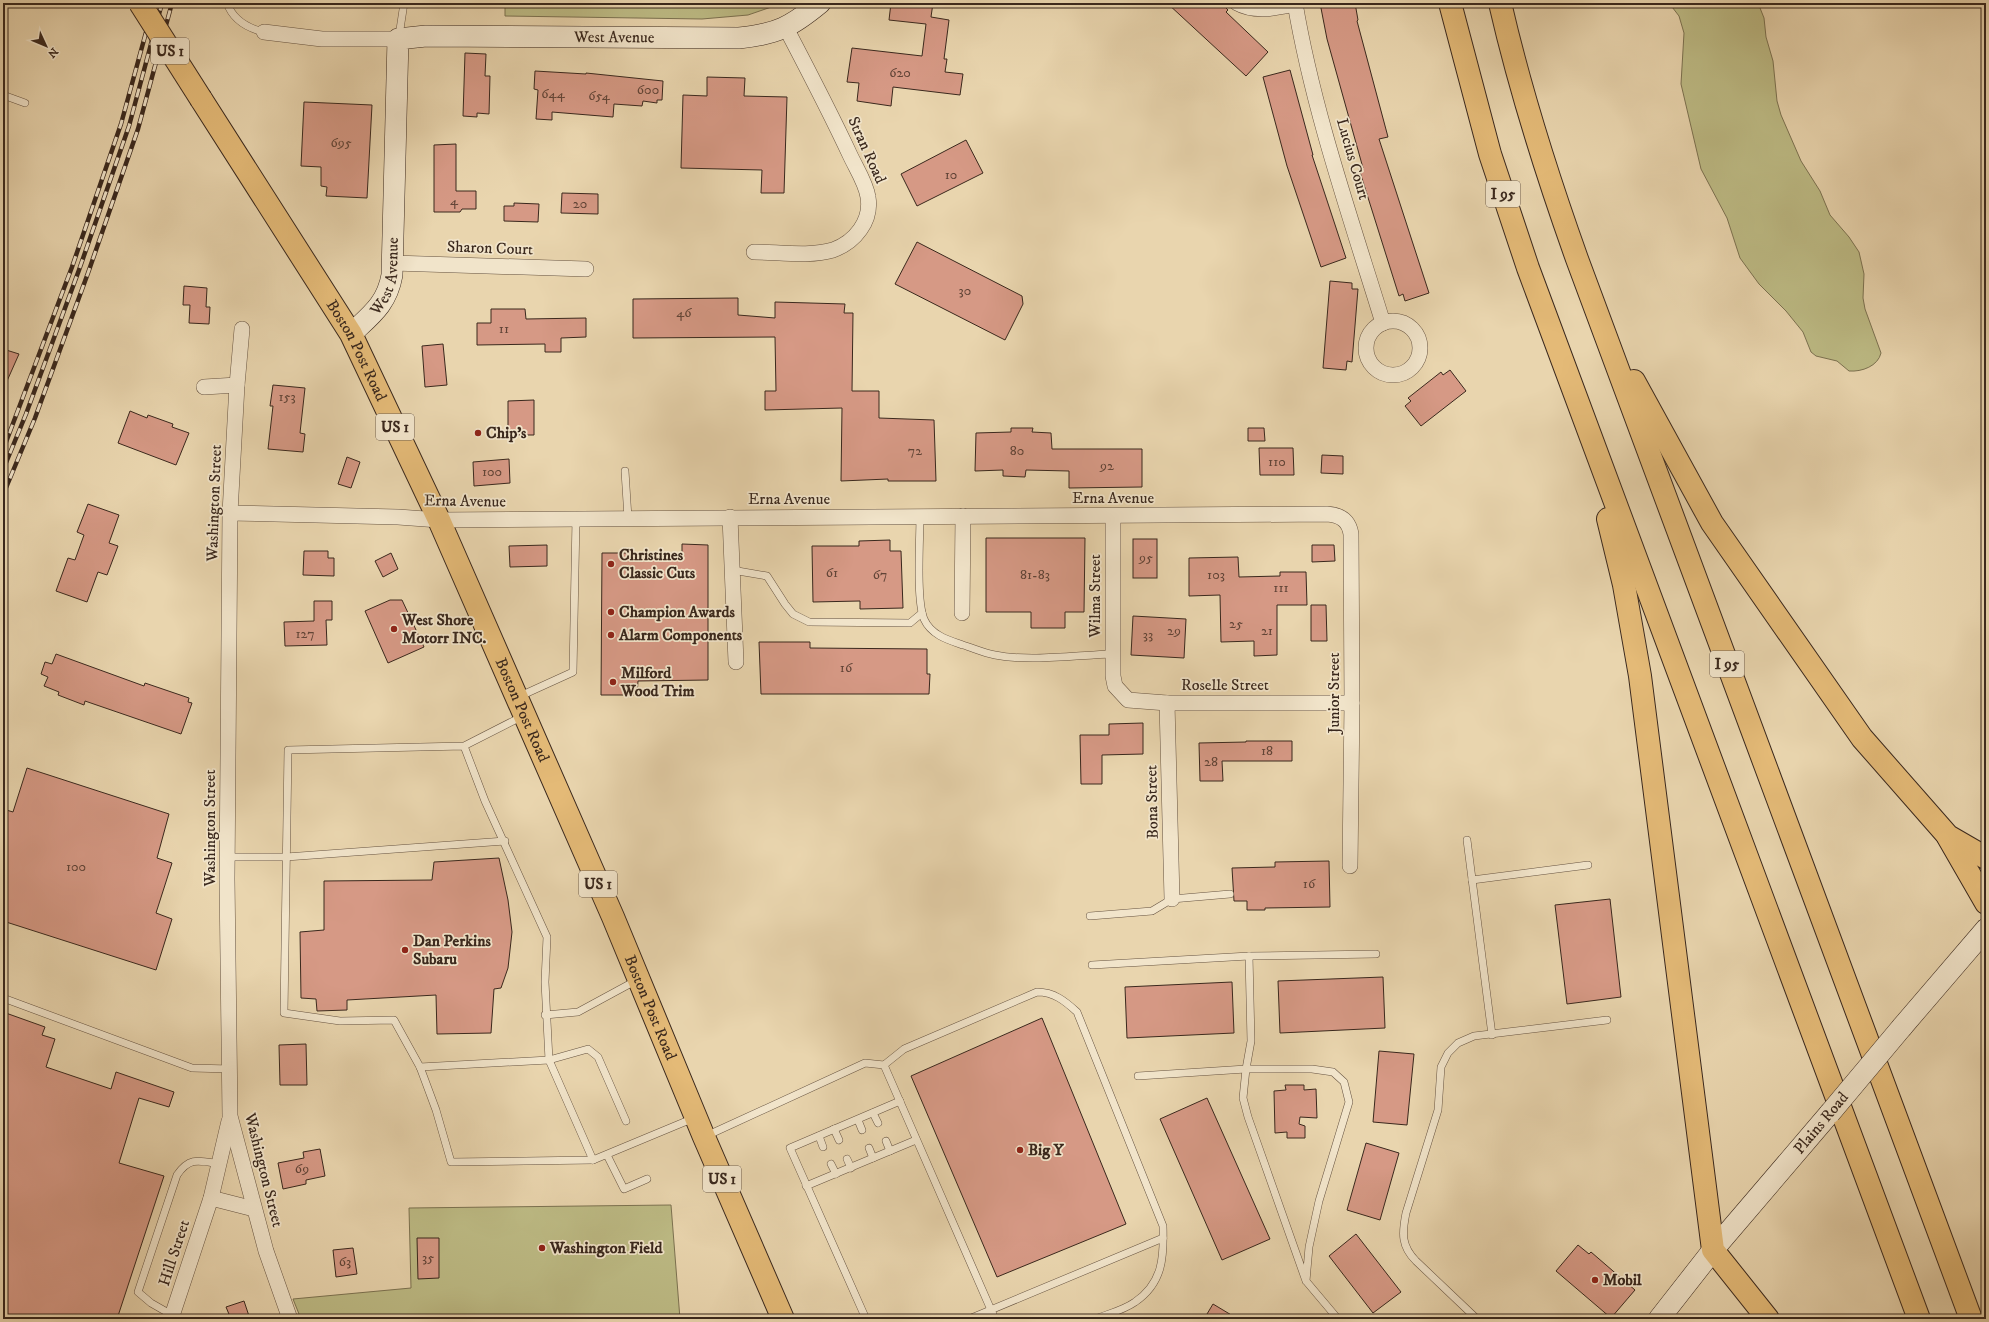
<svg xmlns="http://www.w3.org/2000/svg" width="1989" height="1322" font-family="'IM FELL DW Pica',serif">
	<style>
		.green { fill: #bdbb85; stroke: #7c7251 }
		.building { fill: #d69985; stroke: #3a281d }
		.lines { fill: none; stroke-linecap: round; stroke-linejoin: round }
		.lane-casing { stroke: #665341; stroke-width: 8 }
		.street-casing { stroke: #665341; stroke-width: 16 }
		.secondary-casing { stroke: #3a281d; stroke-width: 22 }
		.primary-casing { stroke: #3a281d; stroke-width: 24 }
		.highway-casing { stroke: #3a281d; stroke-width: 24 }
		.lane { stroke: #f1e4ca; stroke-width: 7 }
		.street { stroke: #f1e4ca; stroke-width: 15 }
		.secondary { stroke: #f1e4ca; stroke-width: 21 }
		.primary { stroke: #e4ba77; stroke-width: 22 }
		.highway { stroke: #e4ba77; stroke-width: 22 }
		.rail-casing { stroke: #3a281d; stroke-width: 4.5 }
		.rail { stroke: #f1e4ca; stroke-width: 3; stroke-dasharray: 9; stroke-linecap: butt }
		.secondary-bridge-casing { stroke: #3a281d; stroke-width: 22; stroke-linecap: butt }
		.primary-bridge-casing { stroke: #3a281d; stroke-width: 24; stroke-linecap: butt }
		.secondary-bridge { stroke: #f1e4ca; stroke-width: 21 }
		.primary-bridge { stroke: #e4ba77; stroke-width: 22 }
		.poi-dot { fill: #8f2418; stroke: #f1e4ca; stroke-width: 1.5 }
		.labels { text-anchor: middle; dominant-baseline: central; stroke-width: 3.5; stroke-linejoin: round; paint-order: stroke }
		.number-label { font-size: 14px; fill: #614437 }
		.shield { fill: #f1e4ca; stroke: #716051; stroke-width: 1 }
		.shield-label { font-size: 15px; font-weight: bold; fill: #3a281d }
		.street-label { font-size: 16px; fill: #3a281d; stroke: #f1e4ca }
		.poi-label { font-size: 16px; font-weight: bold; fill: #3a281d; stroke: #f1e4ca; text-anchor: start }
	</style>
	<rect width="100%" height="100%" fill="#e9d5ae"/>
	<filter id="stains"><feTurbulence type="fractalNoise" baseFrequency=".005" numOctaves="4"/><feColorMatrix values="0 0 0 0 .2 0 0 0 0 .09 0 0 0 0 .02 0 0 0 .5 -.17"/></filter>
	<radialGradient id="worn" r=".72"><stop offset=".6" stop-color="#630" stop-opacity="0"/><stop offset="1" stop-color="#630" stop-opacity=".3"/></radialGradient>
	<!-- green -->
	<g class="green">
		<path d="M505 3H783L748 15 702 19 505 16Z"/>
		<path d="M1669 3H1758L1764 18 1766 37 1773 61 1777 101 1781 115 1801 161 1820 191 1830 215 1849 237 1859 252 1864 274 1863 298 1865 309 1881 353C1878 366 1862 372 1849 371L1837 361 1816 356 1811 352 1803 332 1786 311 1759 284 1740 258 1727 218 1701 169 1681 84 1684 33 1679 16Z"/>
		<path d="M671 1205 680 1319H301L293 1299 411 1288 409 1208Z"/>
	</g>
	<!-- building -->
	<g class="building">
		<path d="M891 3H933L931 17 949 20 944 59H947L945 72 963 74 960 95 893 87 891 106 857 101 859 83 847 82 852 48 922 56 926 24 889 20Z"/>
		<path d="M1167 3H1221L1228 10 1226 12 1268 52 1246 76Z"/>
		<path d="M1320 3H1355L1358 20 1357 21 1388 137 1379 139 1429 293 1405 301 1403 294 1399 296 1359 169 1363 168 1327 39Z"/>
		<path d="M465 53 486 54 485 76H490L489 114 477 113V117L463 116Z"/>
		<path d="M1290 70 1313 155H1312L1346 258 1321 267 1287 166 1263 77Z"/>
		<path d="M535 71 586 74V73L663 81 662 100H657V103L643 101 642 106 614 104 613 117 552 112V120L536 119 538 90 534 89Z"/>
		<path d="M707 77 745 78 744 96 787 97 784 193H761L762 170 681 168 683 95 707 96Z"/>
		<path d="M304 102 372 105 367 198 326 196 327 187 321 186V167L301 166Z"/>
		<path d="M966 140 983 173 917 206 901 174Z"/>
		<path d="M456 144V191H476V209H462L460 212H434V145Z"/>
		<path d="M562 193 598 194V214L561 213Z"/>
		<path d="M514 203 539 204 538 222 504 221V206H514Z"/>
		<path d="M917 242 1022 296 1023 304 1005 340 895 284Z"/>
		<path d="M1330 281 1352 283V289H1358L1352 362 1347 361 1346 370 1323 368Z"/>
		<path d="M184 286 207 288 206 307H210L209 324 189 323 190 305H183Z"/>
		<path d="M738 298V315L775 318V302L845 304 844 313H853L852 391H879V418L934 420 936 481H888V479L841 481 842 408 765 410V391H776L775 337 633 338V299Z"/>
		<path d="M491 309H525L526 319 586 318V337L561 338V352H545V344L477 345V323H491Z"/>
		<path d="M443 344 447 385 425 387 422 346Z"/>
		<path d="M3 349 19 354 3 390Z"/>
		<path d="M1450 370 1466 391 1421 426 1405 406 1411 401 1408 398 1441 372 1443 375Z"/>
		<path d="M273 385 305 388 300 433 305 434 303 452 268 449 273 406H270Z"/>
		<path d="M534 400V435H508V401Z"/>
		<path d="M130 411 147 418 148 415 173 424 172 427 189 433 176 465 118 443Z"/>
		<path d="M1011 428H1033L1032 432 1051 433 1052 449H1142V487L1069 488V471L1026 470 1025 477 1003 476V470L975 471 976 433 1011 432Z"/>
		<path d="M1248 428H1264L1265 441H1248Z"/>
		<path d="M1259 448H1293L1294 475H1260Z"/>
		<path d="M1322 455 1343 456V474L1321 473Z"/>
		<path d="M347 457 360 462 351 488 338 484Z"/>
		<path d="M509 459 510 483 474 486 473 462Z"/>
		<path d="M88 504 119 515 109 543 118 546 107 575 98 572 87 602 56 591 68 558 75 560 84 535 77 532Z"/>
		<path d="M986 538H1085L1084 612H1065V628H1031V612H986Z"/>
		<rect x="1133" y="539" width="24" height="39"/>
		<path d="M890 540V551H901L903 608 860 609V601L813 602 812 546H859V541Z"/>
		<path d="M682 544 708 545V680L638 681 637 695H601L602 553H682Z"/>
		<path d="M547 545V566L510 567 509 546Z"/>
		<path d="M1312 545H1334L1335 561 1312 562Z"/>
		<path d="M304 551H328V558H334V576L303 575Z"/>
		<path d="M391 553 398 569 383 577 375 561Z"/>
		<path d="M1238 557 1239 577 1280 576V572H1306L1307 605H1277V655L1254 656V641L1221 642 1220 595 1189 596V558Z"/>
		<path d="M390 600H402L424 647 388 663 365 611Z"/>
		<path d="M314 601H332V620H326L327 645 285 646 284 622 314 621Z"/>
		<path d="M1311 605H1326L1327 641H1311Z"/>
		<path d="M1133 616 1186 619 1184 658 1131 655Z"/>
		<path d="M759 642H810V648L927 649V674H930L929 694H761Z"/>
		<path d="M56 654 144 686 145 683 189 698 188 702 192 703 181 734 85 701 84 705 58 695 59 692 44 686 48 677 41 674 45 662 52 664Z"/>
		<path d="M1143 723V754L1102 755V784H1081L1080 735H1109V724Z"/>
		<path d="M1246 741H1292V761H1222L1223 781H1200L1199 743 1246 742Z"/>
		<path d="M27 768 169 814 157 858 172 863 156 913 172 919 156 970 3 921V809L13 812Z"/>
		<path d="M499 858 508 900 512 932 508 968 501 988 494 989 491 1033 437 1034 436 995 347 1000V1010L317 1011 316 999 301 998 300 932 324 930V881L432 880 434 862Z"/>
		<path d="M1329 861 1330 907 1265 908V910H1247V901H1234L1232 868 1275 867V862Z"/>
		<path d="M1610 899 1621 997 1567 1004 1555 905Z"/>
		<path d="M1383 977 1385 1028 1280 1033 1278 981Z"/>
		<path d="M1232 982 1234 1033 1127 1038 1125 987Z"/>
		<path d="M3 1012 45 1027 42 1035 55 1039 46 1067 111 1089 116 1072 174 1092 169 1107 139 1098 119 1163 164 1176 117 1319H3Z"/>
		<path d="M1042 1018 1126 1224 997 1277 911 1076Z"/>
		<path d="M306 1044 307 1085H280L279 1045Z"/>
		<path d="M1379 1051 1414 1054 1407 1125 1373 1122Z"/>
		<path d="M1285 1085H1304V1090L1316 1089 1317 1118 1300 1117 1299 1124 1305 1126V1138H1287V1132L1275 1133 1274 1091 1286 1090Z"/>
		<path d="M1207 1098 1270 1239 1222 1260 1160 1119Z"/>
		<path d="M1366 1143 1399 1153 1380 1220 1347 1210Z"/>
		<path d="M320 1149 325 1176 306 1180V1184L283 1189 278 1163 304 1158 303 1152Z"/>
		<path d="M1356 1234 1401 1292 1373 1313 1329 1256Z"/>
		<path d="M417 1238H439V1278L418 1279Z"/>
		<path d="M1578 1245 1589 1254 1591 1252 1635 1290 1611 1318 1556 1271Z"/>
		<path d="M353 1248 357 1274 336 1277 333 1250Z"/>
		<path d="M244 1301 250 1319H231L226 1307Z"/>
		<path d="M1213 1304 1238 1319H1204Z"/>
	</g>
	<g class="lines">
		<defs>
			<g id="lane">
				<path d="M227 3C233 20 247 28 264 32"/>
				<path d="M399 36 404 3"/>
				<path d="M3 95 25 103"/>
				<path d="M625 471 628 518"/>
				<path d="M920 516C920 539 916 600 924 619 931 635 948 640 963 645 973 648 984 653 995 655 1030 662 1077 655 1113 654"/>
				<path d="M732 570 767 576 785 604 793 614 809 622 910 623 922 613"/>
				<path d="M518 697 573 672 576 519"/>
				<path d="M464 746 485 801 547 937 545 982 549 1060 593 1160 451 1162 436 1110 420 1067 394 1020 340 1021 284 1013 288 750 464 746 523 716"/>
				<path d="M1467 840 1492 1035"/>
				<path d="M228 857H286L505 841"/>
				<path d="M1472 880 1588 865"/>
				<path d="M1090 916 1152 911 1172 899 1230 894"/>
				<path d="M1092 965 1249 956 1376 954"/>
				<path d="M3 998 192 1068 230 1069"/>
				<path d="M545 1015 578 1012 637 980"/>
				<path d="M884 1065 995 1319"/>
				<path d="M420 1067 549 1060 588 1049 598 1057 626 1121"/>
				<path d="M1138 1076 1246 1069 1251 1041 1249 956"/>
				<path d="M873 1113 878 1123"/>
				<path d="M858 1120 862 1130"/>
				<path d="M834 1129 839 1140"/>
				<path d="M706 1136 865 1063 884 1065 904 1049 1037 992C1054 992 1065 1001 1077 1012L1163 1226C1164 1257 1163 1283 1135 1302 1124 1310 1108 1314 1095 1319"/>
				<path d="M819 1136 823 1147"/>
				<path d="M886 1141 890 1151"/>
				<path d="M869 1148 873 1158"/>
				<path d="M607 1155 624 1189 647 1179"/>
				<path d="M847 1159 851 1168"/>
				<path d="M593 1160 694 1118"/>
				<path d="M831 1164 836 1174"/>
				<path d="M806 1186 916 1140"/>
				<path d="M1306 1281 1309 1247 1319 1201 1349 1102 1344 1082 1333 1072 1312 1069H1246L1243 1098 1248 1117 1306 1281 1338 1319"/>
				<path d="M172 1315 151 1303 138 1292 177 1175C190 1156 200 1161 220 1164"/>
				<path d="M866 1319 790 1148 900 1101"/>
				<path d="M969 1319 1163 1238"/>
				<path d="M1477 1319 1416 1261C1401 1246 1402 1233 1406 1213L1438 1110 1441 1067 1448 1053 1458 1043 1474 1036 1607 1020"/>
			</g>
			<g id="street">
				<path d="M1237 3C1255 13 1276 8 1295 4"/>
				<path d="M1295 3C1313 110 1351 219 1383 323"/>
				<path d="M264 32 322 39H398"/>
				<path d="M754 252C778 252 810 257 833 250 855 242 872 221 868 197 866 183 856 168 850 155 830 112 808 70 786 28"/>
				<path d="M393 263 586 269"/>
				<circle cx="1393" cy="348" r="27"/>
				<path d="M242 329 237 385 230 513 227 879 230 1116 266 1251 290 1319"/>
				<path d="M204 387 237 385"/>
				<path d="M230 513 398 517 439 520 1327 514C1341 515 1349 521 1351 534L1352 703 1350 866"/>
				<path d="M1113 516V676L1115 686 1128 700 1167 703H1352"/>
				<path d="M730 517 736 662"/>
				<path d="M962 613 963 516"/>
				<path d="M1167 703 1172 899"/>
				<path d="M211 1198 254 1209"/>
				<path d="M171 1319 211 1198 229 1121"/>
			</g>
			<g id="secondary">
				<path id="s1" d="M351 334C371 315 387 304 392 275L398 39 426 36 739 38C777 34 791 27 820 3"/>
				<path d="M1902 1027 1986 929"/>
				<path d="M1659 1319 1713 1250 1830 1113"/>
			</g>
			<g id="primary">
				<path id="s2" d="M201 99 351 334 439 520 613 917 704 1137 783 1319"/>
			</g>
			<g id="highway">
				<path d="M1450 3 1490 154 1528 268 1919 1319"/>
				<path d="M1500 3C1520 90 1547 175 1577 259L1971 1319"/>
				<path d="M1634 381 1712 523 1862 738 1948 836 1986 858"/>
				<path d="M1608 519 1624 585 1640 676 1713 1250 1768 1319"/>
				<path d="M1948 837 1986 903"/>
			</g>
		</defs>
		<!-- lane casing -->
		<use href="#lane" class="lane-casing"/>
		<!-- street casing -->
		<use href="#street" class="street-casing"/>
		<!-- secondary casing -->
		<use href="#secondary" class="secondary-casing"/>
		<!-- primary casing -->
		<use href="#primary" class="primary-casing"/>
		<!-- highway casing -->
		<use href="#highway" class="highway-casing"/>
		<!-- lane -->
		<use href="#lane" class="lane"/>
		<!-- street -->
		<use href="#street" class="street"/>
		<!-- secondary -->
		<use href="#secondary" class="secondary"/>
		<!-- primary -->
		<use href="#primary" class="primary"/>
		<!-- highway -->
		<use href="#highway" class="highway"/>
		<defs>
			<g id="rail">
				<path d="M3 450 72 267 121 124 154 3"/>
				<path d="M3 470 26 414 79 270 129 126 162 3"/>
				<path d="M3 495 35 418 88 273 138 129 172 3"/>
			</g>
		</defs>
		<!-- rail casing -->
		<use href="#rail" class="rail-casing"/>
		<!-- rail -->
		<use href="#rail" class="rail"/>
		<defs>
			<path id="secondary-bridge" d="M1830 1113 1902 1027"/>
			<path id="primary-bridge" d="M140 3 201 99"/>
		</defs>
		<!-- secondary-bridge casing -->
		<use href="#secondary-bridge" class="secondary-bridge-casing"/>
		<!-- primary-bridge casing -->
		<use href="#primary-bridge" class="primary-bridge-casing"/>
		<!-- secondary-bridge -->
		<use href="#secondary-bridge" class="secondary-bridge"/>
		<!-- primary-bridge -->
		<use href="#primary-bridge" class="primary-bridge"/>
	</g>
	<!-- markers -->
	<g class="poi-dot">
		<circle cx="478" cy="433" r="4"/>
		<circle cx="611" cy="564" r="4"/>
		<circle cx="611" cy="612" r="4"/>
		<circle cx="394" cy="629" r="4"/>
		<circle cx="611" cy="635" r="4"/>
		<circle cx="613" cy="682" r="4"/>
		<circle cx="405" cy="950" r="4"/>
		<circle cx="1020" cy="1150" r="4"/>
		<circle cx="542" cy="1248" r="4"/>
		<circle cx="1595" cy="1280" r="4"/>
	</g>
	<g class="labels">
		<!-- number labels -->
		<g class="number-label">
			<text x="900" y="73">620</text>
			<text x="648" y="90">600</text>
			<text x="553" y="94">644</text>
			<text x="599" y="96">654</text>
			<text x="341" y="143">695</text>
			<text x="951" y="175">10</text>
			<text x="454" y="201">4</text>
			<text x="580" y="204">20</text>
			<text x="965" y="291">30</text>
			<text x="684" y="313">46</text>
			<text x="504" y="329">11</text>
			<text x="287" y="397">153</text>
			<text x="915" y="451">72</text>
			<text x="1017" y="451">80</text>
			<text x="1277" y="462">110</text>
			<text x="1107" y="466">92</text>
			<text x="492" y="472">100</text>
			<text x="1146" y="558">95</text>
			<text x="832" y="573">61</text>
			<text x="880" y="575">67</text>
			<text x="1035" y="575">81-83</text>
			<text x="1216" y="575">103</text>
			<text x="1281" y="588">111</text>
			<text x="1236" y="624">25</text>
			<text x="1174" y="631">29</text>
			<text x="1267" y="631">21</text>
			<text x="305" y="634">127</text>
			<text x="1148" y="635">33</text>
			<text x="846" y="668">16</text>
			<text x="1267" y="751">18</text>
			<text x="1211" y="762">28</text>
			<text x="76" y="867">100</text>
			<text x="1309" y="884">16</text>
			<text x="302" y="1169">69</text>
			<text x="428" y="1258">35</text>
			<text x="345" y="1262">63</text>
		</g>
		<!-- shield labels -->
		<g class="shield">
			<rect x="151" y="38" width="38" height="26" rx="3"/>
			<rect x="1486" y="181" width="34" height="26" rx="3"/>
			<rect x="376" y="414" width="38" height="26" rx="3"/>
			<rect x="1710" y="651" width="34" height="26" rx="3"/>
			<rect x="579" y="871" width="38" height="26" rx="3"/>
			<rect x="703" y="1166" width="38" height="26" rx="3"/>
		</g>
		<g class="shield-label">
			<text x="170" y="51">US 1</text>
			<text x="1503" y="194">I 95</text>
			<text x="395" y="427">US 1</text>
			<text x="1727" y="664">I 95</text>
			<text x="598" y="884">US 1</text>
			<text x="722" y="1179">US 1</text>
		</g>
		<!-- street labels -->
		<g class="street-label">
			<text stroke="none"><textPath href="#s1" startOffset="526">West Avenue</textPath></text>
			<text transform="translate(867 150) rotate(66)">Stran Road</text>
			<text transform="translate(1353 159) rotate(74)">Lucius Court</text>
			<text transform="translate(490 248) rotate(2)">Sharon Court</text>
			<text stroke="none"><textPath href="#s1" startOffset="71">West Avenue</textPath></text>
			<text stroke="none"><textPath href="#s2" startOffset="296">Boston Post Road</textPath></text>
			<text x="1113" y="498">Erna Avenue</text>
			<text x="789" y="499">Erna Avenue</text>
			<text transform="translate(465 501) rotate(1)">Erna Avenue</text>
			<text transform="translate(214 503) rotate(-88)">Washington Street</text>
			<text transform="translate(1095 596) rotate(-90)">Wilma Street</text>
			<text x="1225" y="685">Roselle Street</text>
			<text transform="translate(1334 693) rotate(-90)">Junior Street</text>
			<text stroke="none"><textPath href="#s2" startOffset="692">Boston Post Road</textPath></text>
			<text transform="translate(1152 802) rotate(-91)">Bona Street</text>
			<text transform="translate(210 828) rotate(-90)">Washington Street</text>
			<text stroke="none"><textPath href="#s2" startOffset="1016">Boston Post Road</textPath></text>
			<text transform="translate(1821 1123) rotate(-50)">Plains Road</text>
			<text transform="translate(264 1170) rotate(76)">Washington Street</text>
			<text transform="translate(174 1253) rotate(-72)">Hill Street</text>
		</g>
		<!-- poi labels -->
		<g class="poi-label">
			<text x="486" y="433">Chip's</text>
			<text x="619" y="555">Christines<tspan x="619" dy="18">Classic Cuts</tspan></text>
			<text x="619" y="612">Champion Awards</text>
			<text x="402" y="620">West Shore<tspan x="402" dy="18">Motorr INC.</tspan></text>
			<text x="619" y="635">Alarm Components</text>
			<text x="621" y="673">Milford<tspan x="621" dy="18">Wood Trim</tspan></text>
			<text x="413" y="941">Dan Perkins<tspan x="413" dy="18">Subaru</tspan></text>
			<text x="1028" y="1150">Big Y</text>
			<text x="550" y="1248">Washington Field</text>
			<text x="1603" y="1280">Mobil</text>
		</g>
	</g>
	<!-- margin -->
	<rect width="1989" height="1322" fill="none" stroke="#e9d5ae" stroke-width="16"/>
	<rect x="4" y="4" width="1981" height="1314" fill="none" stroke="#3a281d" stroke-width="2"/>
	<rect x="8" y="8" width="1973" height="1306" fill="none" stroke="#3a281d"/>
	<!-- north arrow -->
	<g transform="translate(46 46) rotate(134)" stroke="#f1e4ca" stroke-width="3" paint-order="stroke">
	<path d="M0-3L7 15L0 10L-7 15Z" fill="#3a281d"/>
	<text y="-6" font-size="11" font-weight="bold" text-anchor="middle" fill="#3a281d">N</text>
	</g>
	<rect width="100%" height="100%" filter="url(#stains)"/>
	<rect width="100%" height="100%" fill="url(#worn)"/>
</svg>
